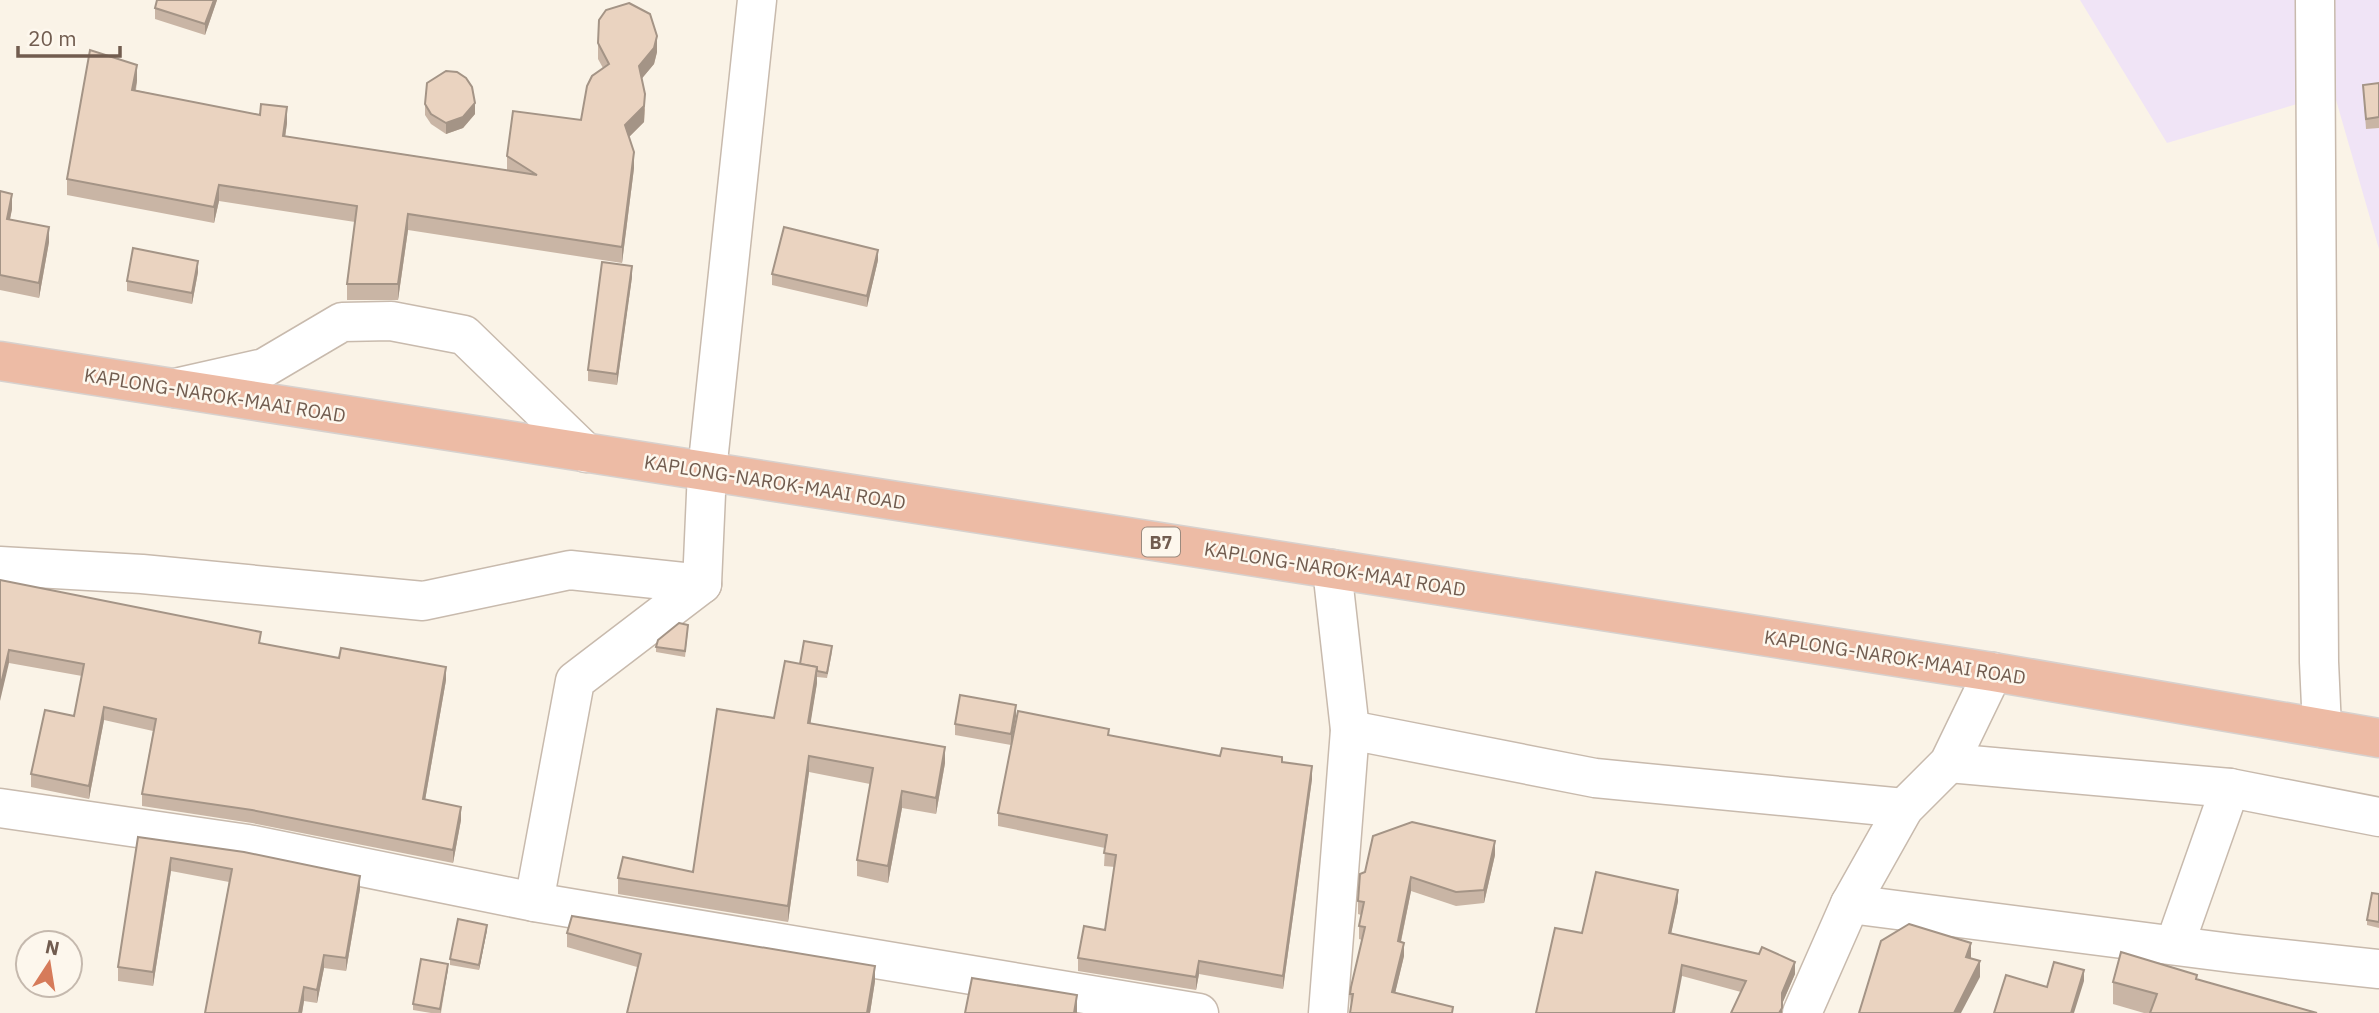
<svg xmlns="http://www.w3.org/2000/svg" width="2379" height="1013" font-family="'IBM Plex Sans',sans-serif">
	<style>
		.education { fill: #f0e4f6 }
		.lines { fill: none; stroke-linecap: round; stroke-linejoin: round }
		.minor-casing { stroke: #c8baad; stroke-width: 41 }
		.highway-casing { stroke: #d7d1ce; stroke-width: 41 }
		.minor { stroke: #fff; stroke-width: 38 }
		.highway { stroke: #edbba5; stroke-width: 38 }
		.wall { fill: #c9b5a5 }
		.shaded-wall { fill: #a49486 }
		.building { fill: #ead3c0; stroke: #a49486; stroke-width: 2 }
		.labels { text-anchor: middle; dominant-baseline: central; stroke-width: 5; stroke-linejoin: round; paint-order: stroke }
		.shield { fill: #fdf7ed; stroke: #9b8a7e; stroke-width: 2 }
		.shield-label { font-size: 18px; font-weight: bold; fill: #715c4f }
		.street-label { font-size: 19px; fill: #715c4f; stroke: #fdf7ed }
	</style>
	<rect width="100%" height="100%" fill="#faf3e7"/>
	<!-- education -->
	<path class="education" d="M2080 0H2379V249L2334 93 2167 143Z"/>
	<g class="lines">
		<defs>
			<g id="minor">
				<path d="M2315 0 2319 662 2322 728"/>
				<path d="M175 388 264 368 342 322 391 321 464 335 586 453"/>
				<path d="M0 566 142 574 423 601 570 570 702 584 707 471 757 0"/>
				<path d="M1350 730 1595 778 1904 808"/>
				<path d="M1949 763 2230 788 2379 817"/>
				<path d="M0 808 248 844 534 902 575 681 702 584"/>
				<path d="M534 902 1199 1013"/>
				<path d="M1850 904 2239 954 2379 969"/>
				<path d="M2175 944 2230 788"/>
				<path d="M1328 1013 1350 730 1332 569"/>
				<path d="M1802 1013 1850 904 1904 808 1949 763 1993 672"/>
			</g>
			<path id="highway" d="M0 361 1993 672 2379 738"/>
		</defs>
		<!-- minor casing -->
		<use href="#minor" class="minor-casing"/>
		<!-- highway casing -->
		<use href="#highway" class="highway-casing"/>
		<!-- minor -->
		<use href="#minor" class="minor"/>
		<!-- highway -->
		<use href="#highway" class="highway"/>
	</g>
	<!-- wall -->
	<g class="wall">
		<path d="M217 0 205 35 155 19V8Z"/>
		<path d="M598 43 657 52 654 64 642 78 645 110 644 122 629 137 634 168 622 263 408 230 398 300H347V284L355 222 219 201 214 223 67 195V179L137 81 136 90 287 123 285 136 507 170V156L581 120 603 68 598 59Z"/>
		<path d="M2379 83V128L2366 129 2363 85Z"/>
		<path d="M425 104 475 114 463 128 446 134 431 124 425 115Z"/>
		<path d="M0 191 12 209 10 219 49 242 39 298 0 290Z"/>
		<path d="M878 260 867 307 772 285V274Z"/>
		<path d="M198 272 192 304 127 291V281Z"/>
		<path d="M632 277 617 385 588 381V370Z"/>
		<path d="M0 580 261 643 446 680 425 800 461 820 453 863 252 823 142 806V794L153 731 104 720 89 799 31 787V774L74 716 82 676 9 663Z"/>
		<path d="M688 630 685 657 656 652V647Z"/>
		<path d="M832 652 827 678 817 677V683L810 723 945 763 936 814 902 808 888 883 857 876V860L870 784 809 772 788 922 618 894V878L693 872 774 718 800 664Z"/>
		<path d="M1016 716 1011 745 955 735V724Z"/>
		<path d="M1109 735 1220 756 1282 762 1312 779 1283 989 1199 974 1196 990 1078 971V958L1105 930 1115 867 1104 866 1105 848 998 826V813Z"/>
		<path d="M138 837 360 889 346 971 324 968 317 1003 304 1001 302 1013H205L229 882 171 871 153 986 118 981V967Z"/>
		<path d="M1495 855 1484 903 1456 906 1411 891 1401 942 1404 956 1395 993 1453 1013 1351 1008 1350 994 1362 940 1359 939V926L1361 915 1358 914V901L1365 872Z"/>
		<path d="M2379 894V928L2367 925V920Z"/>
		<path d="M1678 901 1671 933 1795 974 1782 1004V1013H1731L1741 992 1682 976 1582 933Z"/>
		<path d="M487 930 479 970 450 965V959Z"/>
		<path d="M567 933 875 981 870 1013H627L637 967 567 947Z"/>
		<path d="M448 969 441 1013H431L413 1010V1004Z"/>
		<path d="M2197 979 2317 1013H2144L2113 1004V982Z"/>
	</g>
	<!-- shaded-wall -->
	<g class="shaded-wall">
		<path d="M214 0H217L205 35V24Z"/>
		<path d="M657 36V52L654 64 639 82V66Z"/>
		<path d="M137 65V81L132 106V90Z"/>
		<path d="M645 94 644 122 625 141V125Z"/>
		<path d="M475 103V114L463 128 446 134V123Z"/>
		<path d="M287 107V123L283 152V136Z"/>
		<path d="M634 152V168L622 263V247Z"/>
		<path d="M219 185V201L214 223V207Z"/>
		<path d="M12 194V209L7 234V219Z"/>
		<path d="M408 214V230L398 300V284Z"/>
		<path d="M49 227V242L39 298V283Z"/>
		<path d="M878 250V260L867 307V296Z"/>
		<path d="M198 261V272L192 304V293Z"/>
		<path d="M632 266V277L617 385V374Z"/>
		<path d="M9 650V663L0 701V688Z"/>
		<path d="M446 667V680L423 812V799Z"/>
		<path d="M817 667V683L808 739V723Z"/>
		<path d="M1016 705V716L1011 745V734Z"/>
		<path d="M104 707V720L89 799V786Z"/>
		<path d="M945 747V763L936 814V798Z"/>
		<path d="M809 756V772L788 922V906Z"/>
		<path d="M1312 766V779L1283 989V976Z"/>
		<path d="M902 791V808L888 883V866Z"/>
		<path d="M461 807V820L453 863V850Z"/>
		<path d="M1495 841V855L1484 903V890Z"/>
		<path d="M171 858V871L153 986V972Z"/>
		<path d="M360 876V889L346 971V958Z"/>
		<path d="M1411 877V891L1398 955V941Z"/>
		<path d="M1678 890V901L1669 944V933Z"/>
		<path d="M487 925V930L479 970V965Z"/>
		<path d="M1404 943V956L1392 1006V992Z"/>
		<path d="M1971 943V958L1966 957Z"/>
		<path d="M324 955V968L317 1003V990Z"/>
		<path d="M1199 961V974L1196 990V977Z"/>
		<path d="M1980 961V977L1961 1013H1954Z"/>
		<path d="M1795 962V974L1782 1004V1013H1779L1782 993Z"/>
		<path d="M448 964V969L440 1013V1009Z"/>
		<path d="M1682 965V976L1675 1013H1673Z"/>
		<path d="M875 966V981L870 1013H867Z"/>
		<path d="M2084 970V981L2074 1013H2071Z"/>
		<path d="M304 987V1001L302 1013H299Z"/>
		<path d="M1077 995V1013H1074Z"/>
	</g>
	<!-- building -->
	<g class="building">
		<path d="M157 0H214L205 24 155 8Z"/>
		<path d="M629 3 650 14 657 36 654 48 639 66 645 94 644 106 625 125 634 152 622 247 408 214 398 284H347L357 206 219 185 214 207 67 179 90 50 137 65 132 90 260 115 261 104 287 107 283 136 537 175 507 156 513 111 581 120 587 86 592 76 609 64 598 43 599 20 606 10Z"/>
		<path d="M446 71 457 72 466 78 472 87 475 103 463 117 446 123 431 114 425 104 427 83Z"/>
		<path d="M2379 83V117L2366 119 2363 85Z"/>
		<path d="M0 191 12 194 7 219 49 227 39 283 0 275Z"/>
		<path d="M784 227 878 250 867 296 772 274Z"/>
		<path d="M133 248 198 261 192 293 127 281Z"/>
		<path d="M602 262 632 266 617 374 588 370Z"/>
		<path d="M0 580 261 632 259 643 339 658 341 648 446 667 423 799 461 807 453 850 252 810 142 794 156 719 104 707 89 786 31 774 45 710 74 716 84 664 9 650 0 688Z"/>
		<path d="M679 623 688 625 685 651 656 647 658 640Z"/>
		<path d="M804 641 832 646 827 673 817 671V667L800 664Z"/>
		<path d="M785 661 817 667 808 723 945 747 936 798 902 791 888 866 857 860 873 768 809 756 788 906 618 878 623 857 693 872 717 709 774 718Z"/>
		<path d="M960 695 1016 705 1011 734 955 724Z"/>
		<path d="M1018 711 1109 729 1108 735 1220 756 1222 748 1282 757V762L1312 766 1283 976 1199 961 1196 977 1078 958 1084 926 1105 930 1116 855 1104 853 1107 835 998 813Z"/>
		<path d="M1412 822 1495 841 1484 890 1456 892 1411 877 1398 941 1404 943 1392 992 1453 1007 1452 1013H1350L1353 994H1350L1351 987 1365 927 1359 926 1364 902 1358 901 1360 874 1365 872 1373 836Z"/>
		<path d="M138 837 244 852 360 876 346 958 324 955 317 990 304 987 299 1013H205L232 869 171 858 153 972 118 967Z"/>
		<path d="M1596 872 1678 890 1669 933 1759 954 1762 947 1795 962 1782 993V1008L1779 1013H1731L1746 981 1682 965 1673 1013H1536L1555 928 1582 933Z"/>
		<path d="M2372 893 2379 894V922L2367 920Z"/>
		<path d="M572 916 875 966 867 1013H627L641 954 567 933Z"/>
		<path d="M458 919 487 925 479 965 450 959Z"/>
		<path d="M1909 924 1971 943 1966 957 1980 961 1954 1013H1859L1881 941Z"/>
		<path d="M2121 952 2197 975 2196 979 2317 1013H2150L2157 994 2113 982Z"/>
		<path d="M421 959 448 964 440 1009 413 1004Z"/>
		<path d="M2054 962 2084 970 2071 1013H1994L2006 975 2047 987Z"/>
		<path d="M972 978 1077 995 1074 1013H965Z"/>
	</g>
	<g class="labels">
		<!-- shield labels -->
		<rect class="shield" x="1142" y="527.5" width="38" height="29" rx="5"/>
		<g class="shield-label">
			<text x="1161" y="542">B7</text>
		</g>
		<!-- street labels -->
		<g class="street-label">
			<text transform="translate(215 395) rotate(9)">KAPLONG-NAROK-MAAI ROAD</text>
			<text transform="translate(775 482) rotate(9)">KAPLONG-NAROK-MAAI ROAD</text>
			<text transform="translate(1335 569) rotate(9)">KAPLONG-NAROK-MAAI ROAD</text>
			<text transform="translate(1895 657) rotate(9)">KAPLONG-NAROK-MAAI ROAD</text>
		</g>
	</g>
	<!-- north arrow -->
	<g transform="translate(49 964) rotate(12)"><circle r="33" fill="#fdf7ed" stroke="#c5b9ae" stroke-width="2"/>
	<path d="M0-5L12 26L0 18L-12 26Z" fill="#d67b5a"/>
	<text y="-10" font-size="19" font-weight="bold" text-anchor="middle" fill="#715c4f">N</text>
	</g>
	<!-- scale -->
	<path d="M18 46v10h102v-10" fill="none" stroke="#715c4f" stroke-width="3.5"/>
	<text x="28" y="46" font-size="21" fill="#715c4f" stroke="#fdf7ed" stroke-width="5" paint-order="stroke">20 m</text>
</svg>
